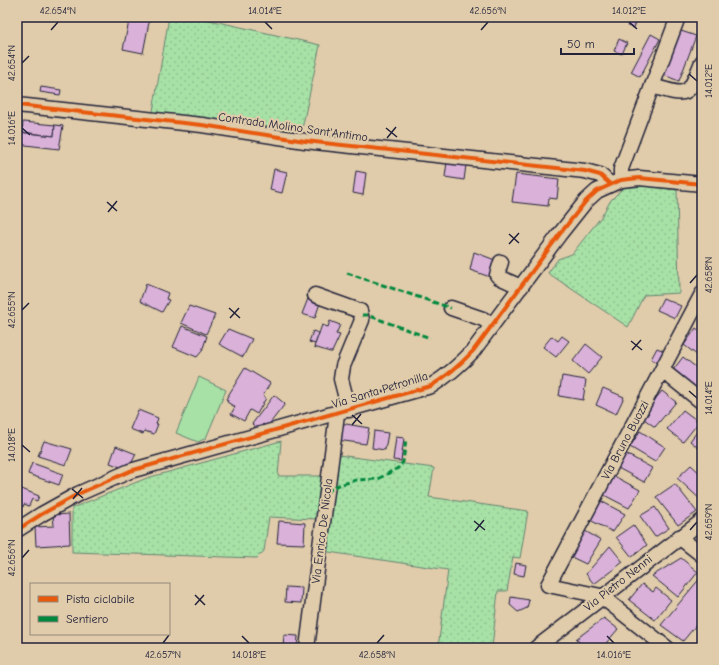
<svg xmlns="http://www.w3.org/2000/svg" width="719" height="665" font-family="'Comic Neue',sans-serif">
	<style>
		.grass { fill: url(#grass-dots); stroke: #648270 }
		.garden { fill: #a7e1a6; stroke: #648270 }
		.building { fill: #dab1d8; stroke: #22223b }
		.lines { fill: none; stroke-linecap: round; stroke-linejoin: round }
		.minor-casing { stroke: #22223b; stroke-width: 17 }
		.minor { stroke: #e0ccaa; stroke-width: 14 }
		.quiet { stroke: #00873e; stroke-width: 3; stroke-dasharray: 6 3; stroke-linecap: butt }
		.cycleway-casing { stroke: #e0ccaa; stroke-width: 6 }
		.cycleway { stroke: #e8590c; stroke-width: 4 }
		.ticks { fill: none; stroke: #22223b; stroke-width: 1.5 }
		.labels { text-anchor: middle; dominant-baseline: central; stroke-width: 4; stroke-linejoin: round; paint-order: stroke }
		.street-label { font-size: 12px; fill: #22223b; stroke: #e0ccaa }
		.neatline { fill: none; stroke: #22223b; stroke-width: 1.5 }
		.ticks-label { font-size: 10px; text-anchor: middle; fill: #22223b }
	</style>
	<defs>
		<pattern id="grass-dots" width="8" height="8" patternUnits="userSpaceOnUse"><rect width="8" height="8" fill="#a7e1a6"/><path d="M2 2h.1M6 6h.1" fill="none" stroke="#8fc190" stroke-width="1.8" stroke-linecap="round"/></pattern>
	</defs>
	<rect width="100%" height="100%" fill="#e0ccaa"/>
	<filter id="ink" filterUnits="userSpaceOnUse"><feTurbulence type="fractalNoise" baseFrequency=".025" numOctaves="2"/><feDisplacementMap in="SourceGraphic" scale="8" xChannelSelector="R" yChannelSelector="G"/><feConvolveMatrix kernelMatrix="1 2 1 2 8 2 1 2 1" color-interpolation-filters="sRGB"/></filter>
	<g filter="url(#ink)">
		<!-- grass -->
		<g class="grass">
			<path d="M169 17H196L320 45 300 138 152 117Z"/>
			<path d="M647 186 677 190 679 293 644 295 628 327 548 273 558 259 572 254 601 217 611 200 623 188Z"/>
			<path d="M281 441 278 476H325L317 519 269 517 264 551 257 558 72 552V508L147 478Z"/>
			<path d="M338 455 434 468 429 497 528 511 520 558 513 557 507 591H498L492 648H438L448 570 322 551Z"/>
		</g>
		<!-- garden -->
		<path class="garden" d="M199 377 226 390 206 438 198 442 176 433Z"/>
		<!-- building -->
		<g class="building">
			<path d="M130 17H150L143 53 123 49Z"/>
			<path d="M630 17 637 19 634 28 627 26Z"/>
			<path d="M678 30 696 36 679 81 661 74Z"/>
			<path d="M651 34 660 39 640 77 631 72Z"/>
			<path d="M619 39 627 43 622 54 614 51Z"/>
			<path d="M41 87 61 90 60 95 40 92Z"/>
			<path d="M23 122 55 125 54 136 22 132Z"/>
			<path d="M55 125 63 126 59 149 17 144V132L54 136Z"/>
			<path d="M447 162 466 165 464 180 445 177Z"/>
			<path d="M274 169 287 172 282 193 270 190Z"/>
			<path d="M356 171 366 173 363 195 353 193Z"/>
			<path d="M516 174 559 179 557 199 549 198 548 206 512 202Z"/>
			<path d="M474 252 495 260 490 277 470 270Z"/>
			<path d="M146 284 168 293 166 299 169 300 162 312 140 301Z"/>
			<path d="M309 296 321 300 315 318 302 314Z"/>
			<path d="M663 298 681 306 675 318 657 310Z"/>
			<path d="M189 306 215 315 206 334 181 323Z"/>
			<path d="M330 321 340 325 336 334 340 335 332 352H330L314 347 322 325 328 327Z"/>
			<path d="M182 326 207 336 202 351 197 357 173 347Z"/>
			<path d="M696 328 702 333V359L684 345Z"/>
			<path d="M228 329 252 339 243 357 219 344Z"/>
			<path d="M313 331 319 333 315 344 309 342Z"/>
			<path d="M552 336 558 341 562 336 569 341 556 357 543 347Z"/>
			<path d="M586 344 602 357 588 374 573 361Z"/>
			<path d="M657 348 664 351 658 363 651 359Z"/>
			<path d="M683 357 702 372V382L696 389 673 370Z"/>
			<path d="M245 368 270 383 263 396 266 398 257 414 250 410 244 421 231 414 235 407 227 402 228 400 226 399Z"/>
			<path d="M562 376 586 380 583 400 559 396Z"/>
			<path d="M603 388 624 397 616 414 596 405Z"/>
			<path d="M662 391 676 402 655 427 644 419 649 413 646 410Z"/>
			<path d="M274 395 285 404 267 427 263 424 259 430 252 424Z"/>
			<path d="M138 410 158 418 156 424H158L154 434 144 431 143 434 130 429Z"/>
			<path d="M683 410 699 422 683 442 667 429Z"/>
			<path d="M340 423 369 428 366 444 337 440Z"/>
			<path d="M702 425V451L690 441Z"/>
			<path d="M374 431 388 433 385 450 372 448Z"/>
			<path d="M640 431 665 447 655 462 630 447Z"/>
			<path d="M396 437 404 438 401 461 393 460Z"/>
			<path d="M44 441 72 449 66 465 38 456Z"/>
			<path d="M116 446 136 454 128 470 110 463Z"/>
			<path d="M626 454 652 468 644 482 618 468Z"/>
			<path d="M32 463 63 474 59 485 28 474Z"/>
			<path d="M691 465 702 475V501L677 478Z"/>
			<path d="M614 476 640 490 629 508 604 495Z"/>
			<path d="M675 484 697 512 678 525 656 497Z"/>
			<path d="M17 487 39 496 37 501 32 499 29 506 24 504 23 507 17 504Z"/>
			<path d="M599 500 625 514 613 532 588 519Z"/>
			<path d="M655 507 669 528 655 537 640 516Z"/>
			<path d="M69 514 70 544 36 546 35 527 54 526 53 515Z"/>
			<path d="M279 521 305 523 304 544 277 543Z"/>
			<path d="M633 525 647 545 632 557 616 537Z"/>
			<path d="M583 530 601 540 586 564 569 556Z"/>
			<path d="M610 546 623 562 594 584 586 574Z"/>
			<path d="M681 558 698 572 678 597 652 576Z"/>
			<path d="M516 563 526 565 524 576 514 574Z"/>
			<path d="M701 577 702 618 683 641 661 625Z"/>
			<path d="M642 584 653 592 656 588 671 600 655 620 629 600Z"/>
			<path d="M286 587 302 588 301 603 285 602Z"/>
			<path d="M511 597 529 600 527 608 518 612 510 605Z"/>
			<path d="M604 618 618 629 602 648H586L576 639Z"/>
			<path d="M284 635 298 636 297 648H283Z"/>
			<path d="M702 638V648H693Z"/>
		</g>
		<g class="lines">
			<defs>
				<g id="minor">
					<path d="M652 86C689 97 688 97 702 62"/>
					<path d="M17 105 202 125 305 141 585 171 600 175 610 184"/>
					<path d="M621 180V169L678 17"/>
					<path d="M501 262 497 275 499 277 521 287"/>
					<path d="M315 295 360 311 362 320 343 366 341 379 349 410"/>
					<path d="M451 308 483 319 492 325"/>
					<path d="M662 370 702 402"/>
					<path d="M17 530 42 514 78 494 130 471 431 386C447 376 460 365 473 351L559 235 586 201 597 191 621 180 639 178 702 184"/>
					<path d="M679 537 702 555"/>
					<path d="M307 648 337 414"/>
					<path d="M536 648 702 521"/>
					<path d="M667 648 601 596 548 585 702 294"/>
				</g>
			</defs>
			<!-- minor casing -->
			<use href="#minor" class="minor-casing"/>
			<!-- minor -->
			<use href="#minor" class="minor"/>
			<!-- quiet -->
			<g class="quiet">
				<path d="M347 273 451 308"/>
				<path d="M362 315H367L430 338"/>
				<path d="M327 492 336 486 356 480 378 479 398 468 403 462 406 439"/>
			</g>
			<defs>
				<g id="cycleway">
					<path d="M17 105 202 125 305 141 585 171 600 175 610 184"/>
					<path d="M17 530 42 514 78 494 130 471 431 386C447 376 460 365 473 351L559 235 586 201 597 191 621 180 639 178 702 184"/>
				</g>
			</defs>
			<!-- cycleway casing -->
			<use href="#cycleway" class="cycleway-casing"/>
			<!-- cycleway -->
			<use href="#cycleway" class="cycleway"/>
		</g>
	</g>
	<!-- ticks -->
	<path class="ticks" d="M265 22 272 29M629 22 637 29M51 30 58 22M481 30 488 22M22 63 29 56M689 74 697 81M22 128 30 135M386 128 397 137M387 138 396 127M107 202 117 211M108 212 117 201M509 234 519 243M509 244 519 233M690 283 697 275M229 308 240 318M22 310 29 303M230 318 239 308M631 341 642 350M632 350 641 340M689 391 697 398M352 415 362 424M352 425 361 414M22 445 30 452M72 489 83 498M73 499 82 488M474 521 485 530M690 530 697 522M475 531 484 520M22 558 29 550M195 595 205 605M195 605 204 595M242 636 249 643M607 636 614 643M163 643 169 635M377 643 384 635"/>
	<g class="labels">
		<!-- street labels -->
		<g class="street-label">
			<text transform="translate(293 127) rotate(8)">Contrada Molino Sant'Antimo</text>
			<text transform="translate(380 390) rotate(-17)">Via Santa Petronilla</text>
			<text transform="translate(625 440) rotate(-62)">Via Bruno Buozzi</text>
			<text transform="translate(322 531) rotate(-83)">Via Enrico De Nicola</text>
			<text transform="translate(618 583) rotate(-38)">Via Pietro Nenni</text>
		</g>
	</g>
	<!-- margin -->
	<rect width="719" height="665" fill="none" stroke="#e0ccaa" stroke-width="44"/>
	<!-- legend -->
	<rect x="30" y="583" width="140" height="52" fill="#e0ccaa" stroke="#94887e"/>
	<rect x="38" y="596" width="20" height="6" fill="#e8590c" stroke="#94887e"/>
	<text x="66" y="603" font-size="12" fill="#22223b">Pista ciclabile</text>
	<rect x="38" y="616" width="20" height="6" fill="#00873e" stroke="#94887e"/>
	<text x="66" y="623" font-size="12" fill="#22223b">Sentiero</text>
	<!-- scale -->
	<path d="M561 48v6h73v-6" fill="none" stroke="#22223b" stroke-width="2"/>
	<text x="567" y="48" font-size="12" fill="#22223b" stroke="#e0ccaa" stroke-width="3" paint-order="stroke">50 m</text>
	<rect x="22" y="22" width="675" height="621" class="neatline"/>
	<g class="ticks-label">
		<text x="58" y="14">42.654°N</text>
		<text x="265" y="14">14.014°E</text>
		<text x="488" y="14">42.656°N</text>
		<text x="629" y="14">14.012°E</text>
		<text transform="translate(11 63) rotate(-90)" y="4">42.654°N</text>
		<text transform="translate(708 81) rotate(-90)" y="4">14.012°E</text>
		<text transform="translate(11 128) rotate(-90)" y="4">14.016°E</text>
		<text transform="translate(708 275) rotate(-90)" y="4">42.658°N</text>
		<text transform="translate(11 310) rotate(-90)" y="4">42.655°N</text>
		<text transform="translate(708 398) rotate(-90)" y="4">14.014°E</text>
		<text transform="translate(11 445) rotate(-90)" y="4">14.018°E</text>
		<text transform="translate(708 522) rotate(-90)" y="4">42.659°N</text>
		<text transform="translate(11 558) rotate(-90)" y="4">42.656°N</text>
		<text x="163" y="658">42.657°N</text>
		<text x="249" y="658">14.018°E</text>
		<text x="377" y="658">42.658°N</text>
		<text x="614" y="658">14.016°E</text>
	</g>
</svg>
